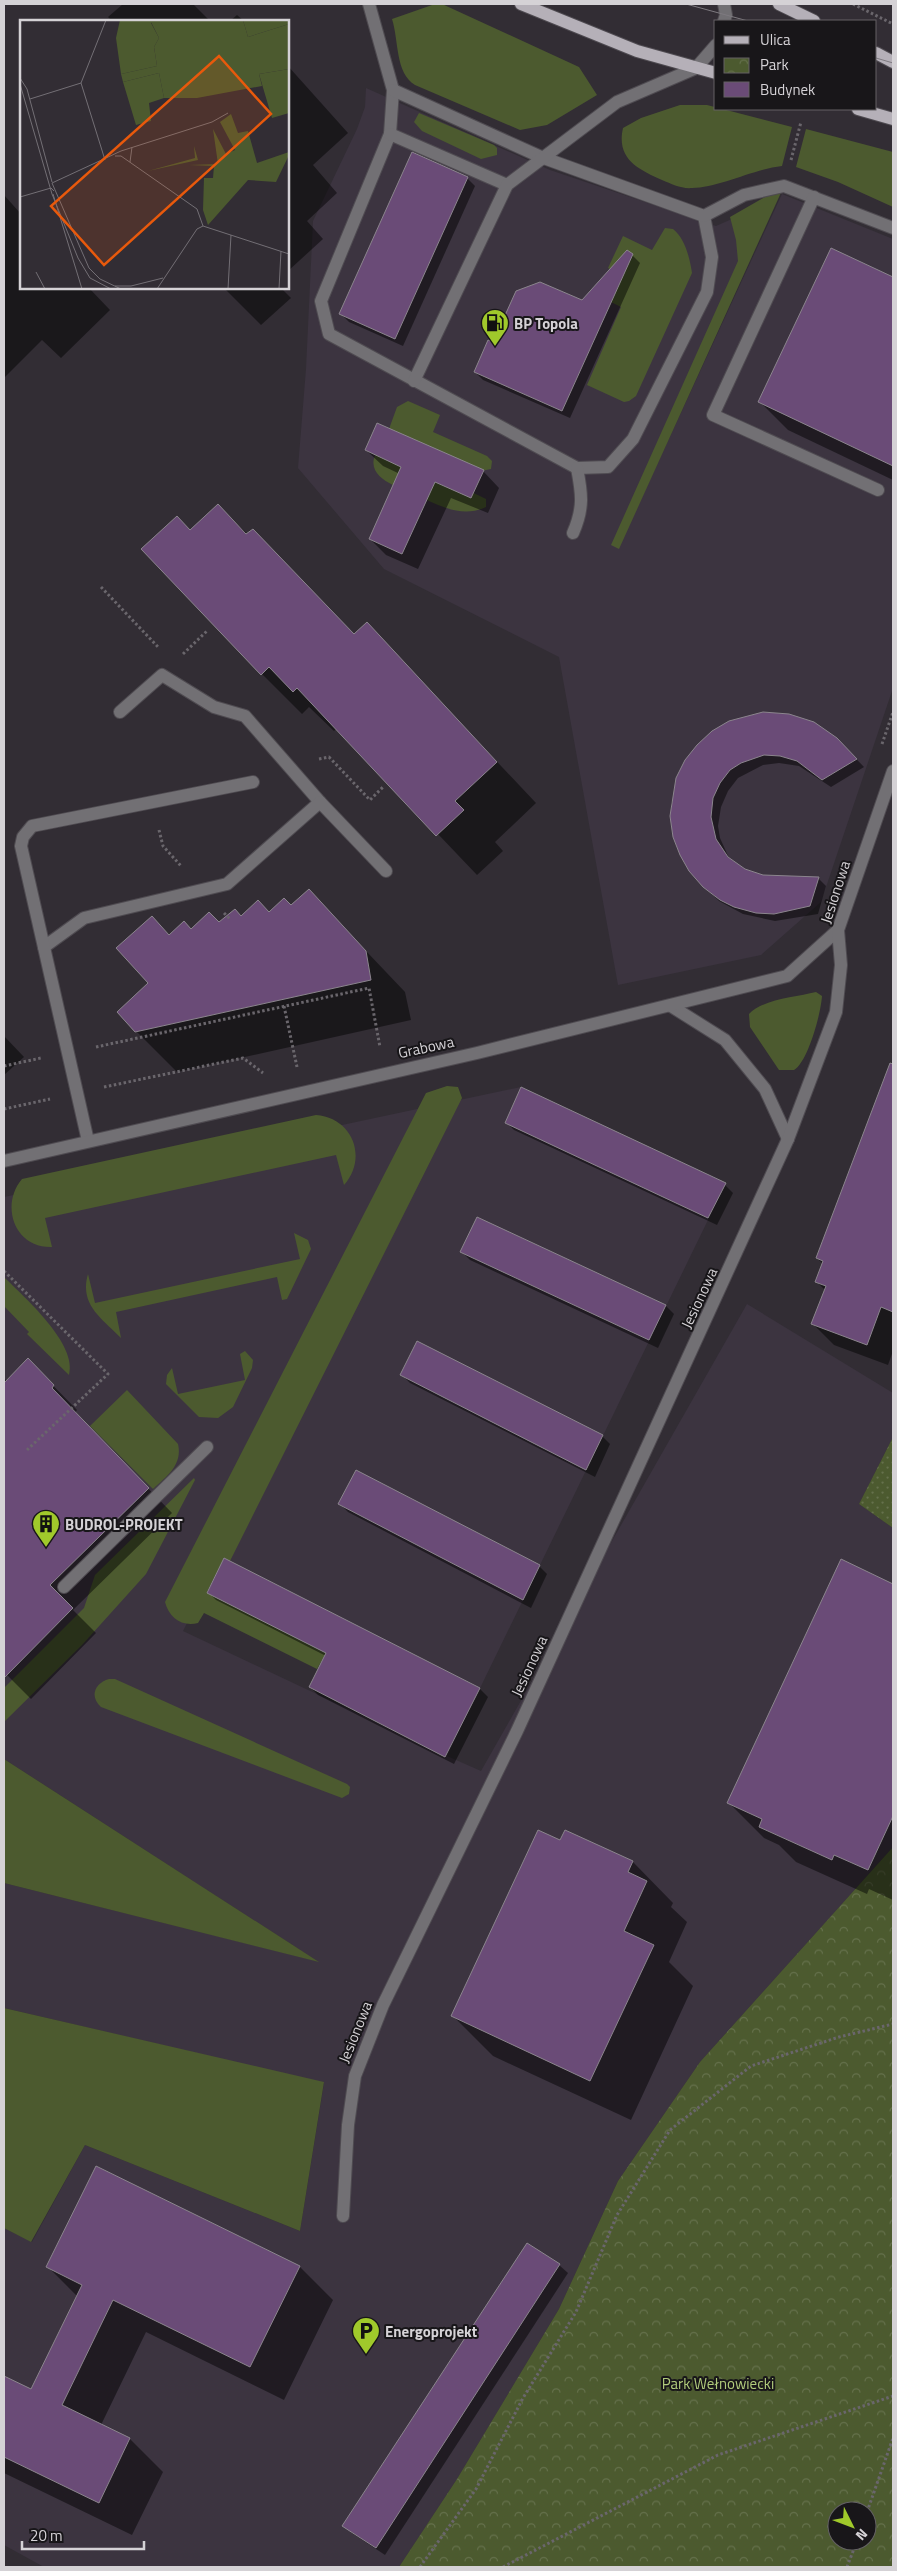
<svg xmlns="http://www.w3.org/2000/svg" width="897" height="2571" font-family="'Titillium Web',sans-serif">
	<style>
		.built { fill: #3c3440; fill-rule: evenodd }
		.grass { fill: #4c5a2f }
		.park { fill: url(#park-crowns); fill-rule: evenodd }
		.garden { fill: url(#garden-dots) }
		.shadow { fill: #0007 }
		.building { fill: #6a4b77; stroke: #8b858d }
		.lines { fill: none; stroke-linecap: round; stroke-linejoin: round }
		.minor-casing { stroke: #4f4b51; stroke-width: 14 }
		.major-casing { stroke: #4f4b51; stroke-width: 14 }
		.path { stroke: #6a666c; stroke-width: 3; stroke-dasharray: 2.5 2.5; stroke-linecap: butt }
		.minor { stroke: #727074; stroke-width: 12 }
		.major { stroke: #b5b0b8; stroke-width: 12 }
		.tram { stroke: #7e7a80; stroke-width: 1 }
		.labels { text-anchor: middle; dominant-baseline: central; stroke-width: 4; stroke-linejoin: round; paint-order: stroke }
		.poi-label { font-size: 15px; font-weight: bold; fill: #d5d2d6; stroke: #181619; text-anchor: start }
		.street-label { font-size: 15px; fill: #d5d2d6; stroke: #181619 }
		.park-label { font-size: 15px; fill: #b1cb7b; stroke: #181619 }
		.inset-road { fill: none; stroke: #736f75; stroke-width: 1 }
		.view { fill: #e8590c; fill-opacity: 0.15; stroke: #e8590c; stroke-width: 2.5 }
		.inset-edge { fill: none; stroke: #d5d2d6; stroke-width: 2.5 }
	</style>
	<defs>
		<pattern id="park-crowns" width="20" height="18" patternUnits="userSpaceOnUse" patternTransform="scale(1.25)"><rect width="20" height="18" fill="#4c5a2f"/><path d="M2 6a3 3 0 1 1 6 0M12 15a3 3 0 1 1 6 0" fill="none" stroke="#65714c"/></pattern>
		<pattern id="garden-dots" width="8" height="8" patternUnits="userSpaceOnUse" patternTransform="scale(1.25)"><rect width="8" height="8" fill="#4c5a2f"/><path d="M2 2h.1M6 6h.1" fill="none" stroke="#65714c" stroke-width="1.8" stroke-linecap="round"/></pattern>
	</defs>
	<rect width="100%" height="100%" fill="#322d34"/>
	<!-- built -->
	<g class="built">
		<path d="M366 88 550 170 716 226 764 205 618 549 782 194 893 239V688L821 902 761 955 618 985 559 657 384 569 298 468 306 369 313 221 357 129 365 107Z"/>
		<path d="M521 1087 726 1183 447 1756 481 1771 747 1304 893 1393V1437L859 1504 893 1528V1847L700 2062 618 2181 559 2309 457 2479 399 2567H44L4 2545V2228L32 2242 85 2145 300 2231 324 2083 4 2008V1883L317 1961 4 1759V1197ZM406 1189 207 1592 326 1653 309 1687 376 1722 183 1631Z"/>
	</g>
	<!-- grass -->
	<g class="grass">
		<path d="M435 4H442L579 67 597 95 547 125 520 130 415 85C395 73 399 41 392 19Z"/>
		<path d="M680 105H707L792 127 782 166C754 169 718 188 692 188 681 189 672 184 662 180 638 169 616 159 623 128L641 118Z"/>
		<path d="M419 113 494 145 497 148V155L481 159 422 131 414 122Z"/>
		<path d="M806 129 893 152V207L838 182 796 167Z"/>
		<path d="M784 186 619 549 611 545 738 261 736 240 730 217Z"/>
		<path d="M665 228 673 229C685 238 690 259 692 273L636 396 629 401 624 402 587 385 621 307 601 297 612 270 608 268 623 236 652 250Z"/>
		<path d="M408 401 440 415 433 432 487 456 492 461 491 469 481 471 389 429 397 407Z"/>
		<path d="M376 453 386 460 450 489 453 483 486 499V507C455 522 423 496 394 483L393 485C380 479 368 469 376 453Z"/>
		<path d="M816 992 822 996C821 1013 808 1062 794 1070H779L750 1027 749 1014C763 999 796 997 816 992Z"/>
		<path d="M447 1086 458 1087 462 1098 230 1561 224 1558 207 1592 326 1653 317 1669 204 1613 198 1623C182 1627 169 1618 165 1602L426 1093Z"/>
		<path d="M316 1115C353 1118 368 1158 344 1185L336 1155 45 1218 52 1247C14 1248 0 1205 22 1179Z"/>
		<path d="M294 1233 308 1240 311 1249 287 1299 282 1300 277 1277 116 1312 121 1338C102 1318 79 1305 88 1274L95 1303 300 1259Z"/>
		<path d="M4 1277C24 1297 78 1344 69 1375L27 1334 29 1332 4 1306Z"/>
		<path d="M245 1351 253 1360 252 1368 233 1407 218 1418 199 1417 166 1384 167 1375 172 1368 178 1394 245 1380 240 1354Z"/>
		<path d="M127 1390 178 1444C183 1465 166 1477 153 1489L90 1426Z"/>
		<path d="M194 1478 195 1480 146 1574 82 1645 4 1722V1688L84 1608 95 1575Z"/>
		<path d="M109 1679H115L347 1784 350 1787 349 1794 342 1798 101 1707C89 1696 95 1683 109 1679Z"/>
		<path d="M4 1759 319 1962 4 1883Z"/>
		<path d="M4 2008 324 2082 300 2231 85 2145 31 2242 4 2228Z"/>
	</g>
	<!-- park -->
	<path class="park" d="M893 1847V2567H399L457 2479 559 2309 618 2181 700 2062ZM837 2511H867V2541H837Z"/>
	<!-- garden -->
	<path class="garden" d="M893 1437V1528L859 1504Z"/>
	<!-- shadow -->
	<g class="shadow">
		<path d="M123 4H193L210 21H112L108 17Z"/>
		<path d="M237 15 244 21H230Z"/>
		<path d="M288 66 348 133 313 165 337 193 307 221 323 239 288 271Z"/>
		<path d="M467 178 475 186 403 346 349 322 341 314Z"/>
		<path d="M4 195 21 214V288H89L110 310 61 358 42 340 4 378Z"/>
		<path d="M832 249 893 278V480L788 430 760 402Z"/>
		<path d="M632 255 640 263 570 418 483 380 475 372 494 344 582 302Z"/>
		<path d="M224 288H281L291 298 261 325Z"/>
		<path d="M366 450 483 471 499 488 488 513 451 498 418 569 386 555 370 539 400 474 383 466Z"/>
		<path d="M218 506 355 635 367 624 536 803 495 842 503 851 477 875 337 728 334 731 309 707 302 714 262 674 191 531Z"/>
		<path d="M837 739 864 767 831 787 799 766 779 763 763 765 738 778 728 791 721 807 718 826 720 838 729 858 750 873 763 876 818 878 826 886 818 914 775 921 743 914 719 901 698 880 674 836 671 805 678 778 686 761Z"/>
		<path d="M309 891 405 992 411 1020 177 1072 136 1031 150 983 152 918 170 936 291 906Z"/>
		<path d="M4 1036 24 1057 4 1075Z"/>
		<path d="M893 1081V1351L888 1365 834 1345 813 1324 826 1291 817 1282 823 1264 817 1258Z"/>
		<path d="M506 1122 725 1185 733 1193 717 1225 514 1130Z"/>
		<path d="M478 1218 666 1306 674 1314 658 1348 470 1260 462 1252Z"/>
		<path d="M28 1360 77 1410 75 1413 172 1513 73 1610 96 1633 31 1699 4 1672V1546L15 1535 4 1524V1378L7 1381Z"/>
		<path d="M402 1375 602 1436 610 1444 595 1477 410 1383Z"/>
		<path d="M340 1504 539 1566 547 1574 531 1608 348 1512Z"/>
		<path d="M841 1560 893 1585V1900L869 1889 867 1894 796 1862 779 1845 764 1838 729 1803Z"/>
		<path d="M208 1592 480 1689 488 1697 454 1764 318 1695 310 1687 326 1656 216 1600Z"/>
		<path d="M565 1831 633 1862 673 1903 671 1907 687 1922 669 1962 693 1986 631 2120 493 2056 453 2016Z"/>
		<path d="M97 2167 300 2267 333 2300 284 2400 146 2332 101 2425 130 2439 163 2472 132 2535 4 2473V2377L31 2391 78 2297 48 2267Z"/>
		<path d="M528 2244 559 2265 568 2273 385 2555 352 2533 344 2525Z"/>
	</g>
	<!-- building -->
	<g class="building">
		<path d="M412 152 468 177 395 339 339 314Z"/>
		<path d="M831 248 893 277V466L758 402Z"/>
		<path d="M627 250 633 254 562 411 474 372 488 340 493 342 516 291 540 282 582 300Z"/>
		<path d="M377 423 484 470 471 498 435 482 402 554 369 539 401 467 365 450Z"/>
		<path d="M218 504 246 534 253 529 354 634 367 622 497 762 455 801 464 810 436 836 297 688 293 692 269 667 261 675 141 549 177 516 190 530Z"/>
		<path d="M763 712 789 714 814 722 837 738 857 759 822 780 797 761 780 756 764 755 741 763 730 770 720 783 713 798 711 817 716 839 728 857 745 869 763 875 819 877 810 906 774 914 756 913 734 907 720 900 703 887 689 871 680 855 673 837 670 816 676 778 685 760 697 745 712 731 729 721Z"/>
		<path d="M309 889 366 951 371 980 135 1032 117 1012 148 983 116 948 152 916 169 935 184 921 191 929 209 912 219 922 235 909 241 916 258 900 269 912 284 898 291 905Z"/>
		<path d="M890 1063 893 1064V1312L881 1307 867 1345 811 1324 826 1286 815 1282 823 1261 816 1258Z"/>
		<path d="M521 1087 726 1183 708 1218 505 1123Z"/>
		<path d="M477 1217 666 1305 649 1340 460 1252Z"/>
		<path d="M417 1341 603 1435 586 1470 400 1375Z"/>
		<path d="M28 1358 54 1385 52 1388 149 1488 50 1585 73 1608 4 1678V1383Z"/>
		<path d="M356 1470 540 1565 523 1600 338 1504Z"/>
		<path d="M224 1558 480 1688 445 1757 309 1687 326 1653 207 1593Z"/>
		<path d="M841 1559 893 1584V1816L868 1870 834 1855 832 1860 759 1827 762 1819 727 1803Z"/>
		<path d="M538 1830 560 1840 565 1830 633 1861 628 1872 647 1881 624 1931 654 1945 590 2081 451 2016Z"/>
		<path d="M96 2166 300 2266 250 2367 113 2300 62 2405 130 2438 99 2503 4 2457V2376L31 2389 82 2285 46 2267Z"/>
		<path d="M527 2243 560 2264 376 2548 342 2526Z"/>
	</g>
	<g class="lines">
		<defs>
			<g id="minor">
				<path d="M369 4 393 90 390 134 321 301 329 334 577 468 608 467 633 439 707 292 712 257 704 216"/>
				<path d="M724 21 726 15 724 4"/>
				<path d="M393 90 541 157 704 216 744 195 784 186 893 228"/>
				<path d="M390 134 507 185"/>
				<path d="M814 197 713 415 878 490"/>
				<path d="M414 381 507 185 617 102 696 68 716 45"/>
				<path d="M573 533C584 508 582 494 577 468"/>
				<path d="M120 712 162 675 214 707 245 716 320 802"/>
				<path d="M44 947 84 918 227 884 320 802 386 871"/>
				<path d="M671 1006 725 1040 765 1089 788 1139"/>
				<path d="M88 1141 21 846 23 837 32 826 253 782"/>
				<path d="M4 1161 477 1053 787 976 838 930"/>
				<path d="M64 1587 207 1447"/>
				<path d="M343 2216 348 2125 355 2076 383 2005 517 1731 788 1139 836 1012 841 965 838 930 893 771"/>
			</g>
			<g id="major">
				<path d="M521 4 637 51 716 73"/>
				<path d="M779 4 814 21"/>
				<path d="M876 53 893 62"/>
				<path d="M858 109 893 119"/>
			</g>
		</defs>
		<!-- minor casing -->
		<use href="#minor" class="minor-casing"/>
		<!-- major casing -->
		<use href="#major" class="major-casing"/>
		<!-- path -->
		<g class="path">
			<path d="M853 4 893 24"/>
			<path d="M791 160 801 122"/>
			<path d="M101 587 159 648"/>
			<path d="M183 654 208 630"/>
			<path d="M882 744 893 712"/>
			<path d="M319 759 329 757 370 800 384 786"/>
			<path d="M159 830 163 846 181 866"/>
			<path d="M224 913 231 920"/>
			<path d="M284 1006 297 1067"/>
			<path d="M96 1047 369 988 380 1047"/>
			<path d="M4 1066 41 1058"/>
			<path d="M104 1087 243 1058 263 1073"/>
			<path d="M4 1109 50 1099"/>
			<path d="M4 1271 108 1374 27 1450"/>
			<path d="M867 2512 893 2438"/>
			<path d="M420 2567 476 2489 523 2398 576 2312 617 2215 670 2130 751 2066 839 2037 893 2024"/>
			<path d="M503 2567 718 2455 893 2396"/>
			<path d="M847 2567 857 2541"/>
		</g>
		<!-- minor -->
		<use href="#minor" class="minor"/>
		<!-- major -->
		<use href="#major" class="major"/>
		<!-- tram -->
		<g class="tram">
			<path d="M686 4 748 21"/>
			<path d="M876 58 893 63"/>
		</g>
	</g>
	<!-- icons -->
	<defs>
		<symbol id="fuel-pin" viewBox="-11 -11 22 30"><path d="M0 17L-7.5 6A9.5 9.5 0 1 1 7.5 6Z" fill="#a0c92b" stroke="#181619"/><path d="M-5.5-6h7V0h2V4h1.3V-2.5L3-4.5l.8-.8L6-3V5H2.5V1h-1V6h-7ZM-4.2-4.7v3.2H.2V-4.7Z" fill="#111"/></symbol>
		<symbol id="building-pin" viewBox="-11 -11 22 30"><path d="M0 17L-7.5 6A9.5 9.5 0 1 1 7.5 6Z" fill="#a0c92b" stroke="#181619"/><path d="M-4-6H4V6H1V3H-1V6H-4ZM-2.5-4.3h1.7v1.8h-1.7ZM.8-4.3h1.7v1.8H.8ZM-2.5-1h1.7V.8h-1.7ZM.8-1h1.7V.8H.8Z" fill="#111"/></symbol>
		<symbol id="parking-pin" viewBox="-11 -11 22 30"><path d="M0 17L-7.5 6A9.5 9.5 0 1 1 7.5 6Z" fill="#a0c92b" stroke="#181619"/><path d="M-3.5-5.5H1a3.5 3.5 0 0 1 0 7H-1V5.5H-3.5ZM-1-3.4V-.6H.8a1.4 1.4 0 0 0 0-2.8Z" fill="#111"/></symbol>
	</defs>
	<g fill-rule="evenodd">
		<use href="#fuel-pin" x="479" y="307" width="32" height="43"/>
		<use href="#building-pin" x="30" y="1508" width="32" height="43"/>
		<use href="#parking-pin" x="350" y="2315" width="32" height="43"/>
	</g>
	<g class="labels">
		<!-- poi labels -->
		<g class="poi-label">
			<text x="514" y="323">BP Topola</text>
			<text x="65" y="1524">BUDROL-PROJEKT</text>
			<text x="385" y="2331">Energoprojekt</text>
		</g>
		<!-- street labels -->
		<g class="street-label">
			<text transform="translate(835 892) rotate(-72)">Jesionowa</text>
			<text transform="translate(426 1047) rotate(-12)">Grabowa</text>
			<text transform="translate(699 1298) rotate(-65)">Jesionowa</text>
			<text transform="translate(529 1666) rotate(-65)">Jesionowa</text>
			<text transform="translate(355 2032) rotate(-68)">Jesionowa</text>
		</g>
		<!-- park labels -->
		<g class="park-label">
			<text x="718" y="2383">Park Wełnowiecki</text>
		</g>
	</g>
	<!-- overview -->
	<g transform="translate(20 20)">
		<rect width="269" height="269" fill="#322d34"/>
		<path d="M211 94 218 113 228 111 237 143 269 132V135L256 162 228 160 188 205 183 190 184 158H193L194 146 169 145 198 144 193 109 206 134 215 130 200 102ZM174 126 178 140 128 151 175 138Z" fill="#4c5a2f"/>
		<path d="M269 49V93L252 98 239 54Z" fill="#4c5a2f"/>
		<path d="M136 0H223L228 17 269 4V49L239 54 242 66 177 78H144L139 53 103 62 101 54 137 46 134 27 139 18 131 2Z" fill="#4c5a2f"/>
		<path d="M100 0H136L131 3 139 18 134 27 137 46 101 54 96 18ZM223 0H269V4L228 17ZM139 53 144 78 129 83 131 101 116 105 103 62Z" fill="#4c5a2f"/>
		<path class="inset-road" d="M0 58 7 69 32 162M61 63 85 140M61 63 86 0M0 64 32 174 58 238 70 258 91 269M10 79 61 63M95 136H101L177 189 183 206M110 142 112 127M32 163 101 131 192 102 208 93M32 163 69 248 80 259 101 269M33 174 62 269M0 177 31 168 34 171M183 206 269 234M16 252 25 269M95 266H111L143 258M137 269 177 209 183 206M208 269 211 215M259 269 261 231"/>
		<path class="view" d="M199 36 251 94 84 245 31 186Z"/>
		<rect width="269" height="269" class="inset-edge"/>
	</g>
	<!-- border -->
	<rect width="897" height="2571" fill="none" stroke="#d5d2d6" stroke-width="10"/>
	<!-- legend -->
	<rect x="714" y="20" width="162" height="90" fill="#181619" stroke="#646165"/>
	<rect x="724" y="36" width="25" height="8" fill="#b5b0b8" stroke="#646165"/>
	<text x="760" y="45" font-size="15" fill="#d5d2d6">Ulica</text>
	<rect x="724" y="58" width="25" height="15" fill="url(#park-crowns)" stroke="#646165"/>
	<text x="760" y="70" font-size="15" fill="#d5d2d6">Park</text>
	<rect x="724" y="82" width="25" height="15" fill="#6a4b77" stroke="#646165"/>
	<text x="760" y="95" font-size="15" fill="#d5d2d6">Budynek</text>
	<!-- north arrow -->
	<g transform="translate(852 2526) rotate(132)"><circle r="24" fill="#181619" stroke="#646165"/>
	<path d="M0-4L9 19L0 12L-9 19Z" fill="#a0c92b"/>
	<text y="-8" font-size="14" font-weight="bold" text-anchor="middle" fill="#d5d2d6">N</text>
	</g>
	<!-- scale -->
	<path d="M22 2541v8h122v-8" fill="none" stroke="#d5d2d6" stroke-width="2.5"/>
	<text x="30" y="2541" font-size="15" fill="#d5d2d6" stroke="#181619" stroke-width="4" paint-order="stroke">20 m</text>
</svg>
